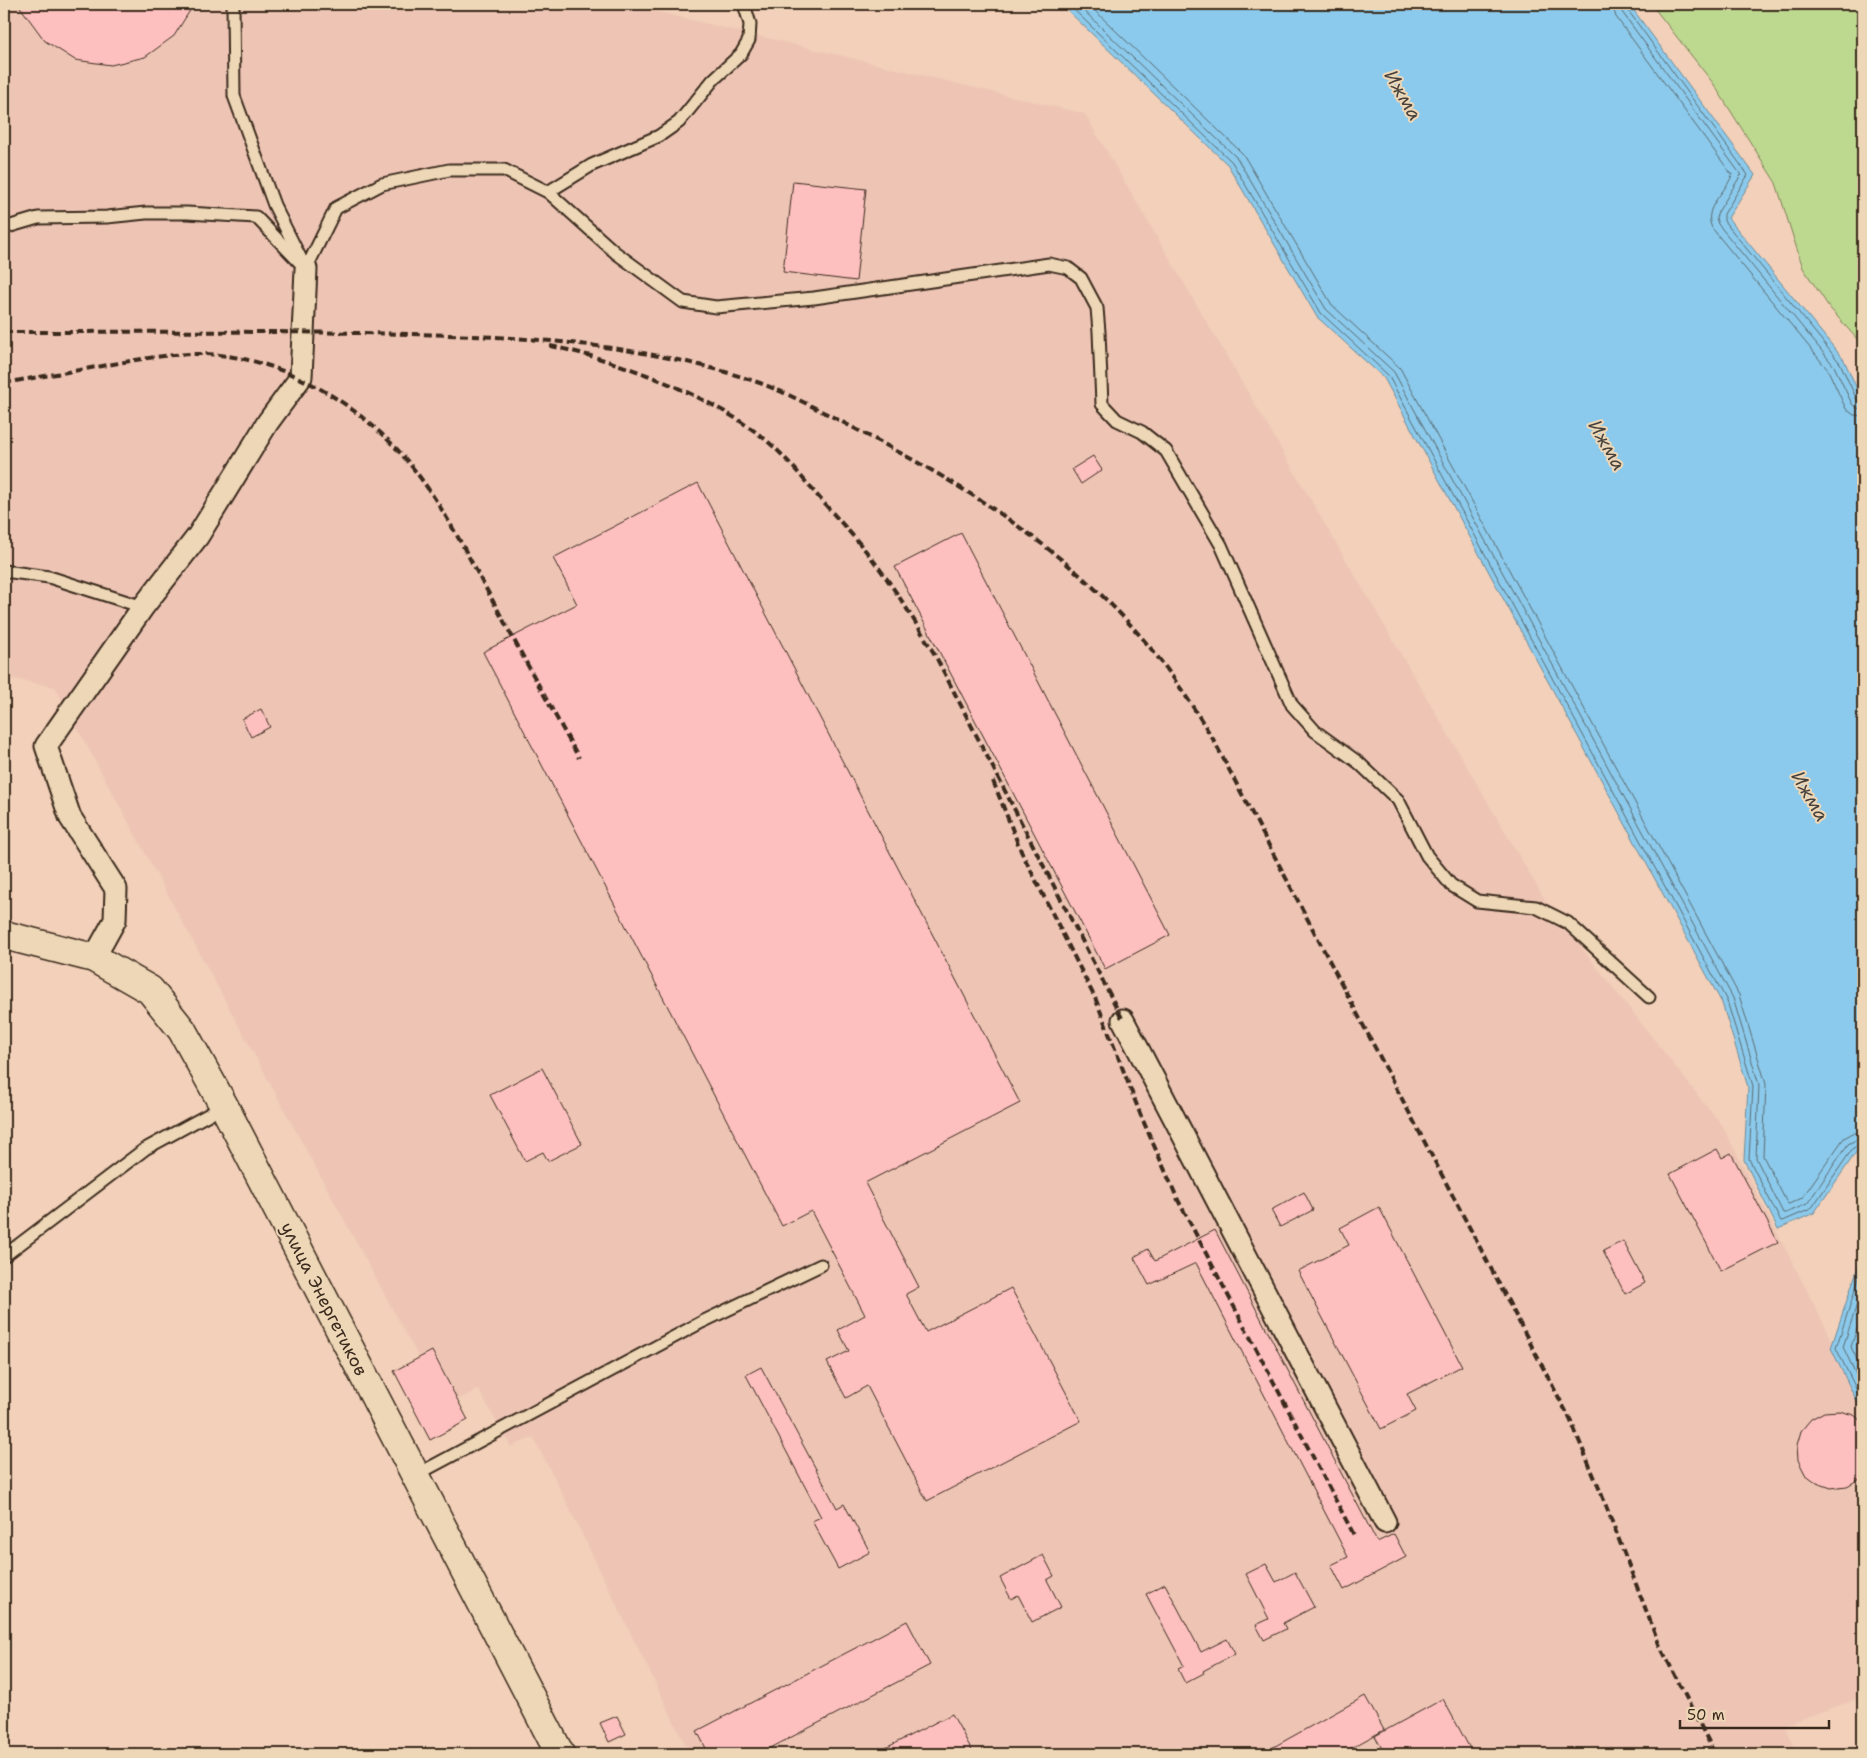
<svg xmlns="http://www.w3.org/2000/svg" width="1867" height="1758" font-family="'Shantell Sans',sans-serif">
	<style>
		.built { fill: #eec5b5 }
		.green { fill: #bdd88f; stroke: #7c8156 }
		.water { fill: #8bcaec; stroke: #6b8a9a }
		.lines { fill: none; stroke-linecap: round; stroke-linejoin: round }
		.shore { stroke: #5b6a70; stroke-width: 1 }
		.building { fill: #fdc0bf; stroke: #3b2a1e }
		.service-casing { stroke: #3b2a1e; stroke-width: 15 }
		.minor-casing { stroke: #3b2a1e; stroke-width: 25 }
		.secondary-casing { stroke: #3b2a1e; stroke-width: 31 }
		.service { stroke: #edd7b6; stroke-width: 11 }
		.minor { stroke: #edd7b6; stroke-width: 21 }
		.secondary { stroke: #edd7b6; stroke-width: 28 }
		.rail { stroke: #3b2a1e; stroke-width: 4; stroke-dasharray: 8 4; stroke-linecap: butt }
		.labels { text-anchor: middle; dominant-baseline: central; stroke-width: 4; stroke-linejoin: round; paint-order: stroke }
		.street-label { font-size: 18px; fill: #3b2a1e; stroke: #edd7b6 }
		.water-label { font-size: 19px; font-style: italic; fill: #47423d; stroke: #edd7b6 }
	</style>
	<rect width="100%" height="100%" fill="#f2d0b9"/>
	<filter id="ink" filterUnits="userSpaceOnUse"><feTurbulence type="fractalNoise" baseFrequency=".02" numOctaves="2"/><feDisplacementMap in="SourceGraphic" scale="10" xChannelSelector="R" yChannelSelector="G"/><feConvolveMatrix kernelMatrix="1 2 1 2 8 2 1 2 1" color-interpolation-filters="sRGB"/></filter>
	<g filter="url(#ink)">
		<!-- built -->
		<path class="built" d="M4 4H625L1085 114 1548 905 1723 1127 1863 1400V1697L1784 1725 1798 1754H690L554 1477 533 1437 511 1447 478 1389 458 1400 432 1351 419 1358 55 687 4 677Z"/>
		<!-- green -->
		<path class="green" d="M1651 4H1863V350L1857 339 1829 307 1803 268 1776 183 1713 83Z"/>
		<!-- water -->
		<g class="water">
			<path d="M1061 4H1629L1755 175 1728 218 1844 360 1863 402V1155L1857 1151 1814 1213 1778 1229 1744 1160 1748 1087 1722 1003 1384 378 1317 317 1228 165Z"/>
			<path d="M1863 1255V1414L1831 1348 1859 1264Z"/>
		</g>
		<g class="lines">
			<!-- shore -->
			<g class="shore">
				<path d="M1068 4 1232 162 1321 313 1388 375 1727 1001 1753 1086 1749 1159 1780 1220 1783 1221 1811 1209 1853 1148 1858 1146 1863 1149"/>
				<path d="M1077 4 1237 158 1326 309 1394 372 1733 998 1759 1085 1756 1158 1783 1213H1786L1807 1204 1848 1144 1856 1140 1863 1142"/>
				<path d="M1088 4 1243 154 1332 305 1400 368 1739 995 1766 1084 1763 1156 1787 1203 1789 1204 1802 1198 1844 1138 1853 1133H1863"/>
				<path d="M1612 4 1616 17 1732 175C1726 193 1702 207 1712 228L1828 370 1846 409 1854 415 1863 416"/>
				<path d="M1619 4 1622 12 1741 175 1718 212 1716 218 1718 224 1834 366 1852 404 1857 408 1863 409"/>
				<path d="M1625 4 1627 9 1748 175 1724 214V221L1840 363 1857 400 1863 402"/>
				<path d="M1863 1266 1836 1348 1863 1403"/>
				<path d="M1863 1286 1843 1347 1863 1389"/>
				<path d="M1863 1310 1851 1347 1863 1372"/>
			</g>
		</g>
		<!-- building -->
		<g class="building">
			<path d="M18 4H194L174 36 145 57 111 65 75 60 45 41Z"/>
			<path d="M793 181 866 189 856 281 783 272Z"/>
			<path d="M1093 456 1102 470 1081 484 1072 469Z"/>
			<path d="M698 483 1020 1103 865 1183 919 1287 906 1294 926 1332 1011 1288 1081 1421 927 1501 867 1386 846 1398 827 1362 849 1351 838 1330 865 1315 811 1211 782 1226 483 652 577 604 553 558Z"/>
			<path d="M961 533 1170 935 1105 969 895 567Z"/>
			<path d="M261 709 270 727 251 737 242 719Z"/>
			<path d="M542 1068 582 1144 548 1161 543 1152 525 1161 490 1095Z"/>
			<path d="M1717 1149 1722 1158 1731 1153 1778 1242 1721 1271 1670 1174Z"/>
			<path d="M1304 1192 1313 1210 1280 1227 1271 1210Z"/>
			<path d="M1379 1207 1462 1366 1407 1394 1416 1411 1381 1429 1298 1271 1349 1245 1340 1228Z"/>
			<path d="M1215 1230 1377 1542 1394 1534 1406 1557 1344 1590 1331 1565 1348 1557 1196 1263 1149 1285 1134 1257 1148 1249 1155 1261Z"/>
			<path d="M1623 1241 1645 1283 1625 1294 1603 1251Z"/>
			<path d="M432 1351 468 1420 430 1440 394 1371Z"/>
			<path d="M761 1367 837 1508 844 1504 870 1552 838 1569 812 1521 821 1517 746 1375Z"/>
			<path d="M1839 1411 1854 1415 1863 1423V1475L1860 1479 1847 1486 1831 1488 1817 1483 1805 1474 1798 1460 1797 1445 1801 1431 1811 1419 1824 1412Z"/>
			<path d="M1043 1555 1054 1576 1047 1580 1061 1607 1032 1622 1018 1595 1011 1599 1000 1578Z"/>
			<path d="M1266 1564 1276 1582 1295 1572 1314 1607 1283 1623 1286 1629 1264 1640 1256 1625 1269 1619 1246 1574Z"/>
			<path d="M1165 1584 1201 1652 1227 1639 1235 1654 1203 1671 1204 1673 1185 1683 1178 1669 1184 1666 1146 1594Z"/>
			<path d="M907 1621 930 1665 759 1754H709L697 1731Z"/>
			<path d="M1365 1696 1384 1730 1340 1754H1261Z"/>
			<path d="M1443 1699 1473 1754H1385L1375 1736Z"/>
			<path d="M952 1714 974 1754H874Z"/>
			<path d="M617 1716 626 1734 609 1742 600 1723Z"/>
		</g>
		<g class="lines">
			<defs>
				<g id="service">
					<path d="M233 4 234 96 274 205 301 259"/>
					<path d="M548 192 592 165 659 136 679 122 713 80 741 54 749 40 750 24 744 4"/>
					<path d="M4 228 38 218 107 217 146 213H187L256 217 306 269"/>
					<path d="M306 269 336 208 382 184 449 170H504L548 192 616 253 683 302 716 307 814 298 1049 264 1068 268 1081 278 1097 308 1099 332 1102 404 1117 420 1142 432 1166 451 1221 545 1292 705 1315 731 1359 763 1398 800 1427 856 1451 885 1477 901 1536 907 1568 923 1649 997"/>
					<path d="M4 571 49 577 143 607"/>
					<path d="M4 1256 145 1149 224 1106"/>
					<path d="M416 1475 702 1322 821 1265"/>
				</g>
				<g id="minor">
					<path d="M94 958 115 920 116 889 70 817 46 746 143 607 198 536 268 422 301 377 306 269"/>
					<path d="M1123 1020 1385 1522"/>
				</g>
				<path id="secondary" d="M4 935 94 958 150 990 182 1030 224 1106 560 1754"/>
			</defs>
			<!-- service casing -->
			<use href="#service" class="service-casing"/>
			<!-- minor casing -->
			<use href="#minor" class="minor-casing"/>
			<!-- secondary casing -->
			<use href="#secondary" class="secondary-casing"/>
			<!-- service -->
			<use href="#service" class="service"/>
			<!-- minor -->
			<use href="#minor" class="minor"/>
			<!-- secondary -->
			<use href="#secondary" class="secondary"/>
			<!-- rail -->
			<g class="rail">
				<path d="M4 332C121 332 239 331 356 333 490 335 629 338 757 382 783 391 807 404 831 416 867 435 903 454 938 474 1017 521 1094 578 1152 650 1175 678 1194 708 1213 739L1570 1419 1601 1493 1659 1644 1715 1754"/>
				<path d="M550 346C616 359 709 395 761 436 783 453 799 474 816 494 835 516 855 537 873 560 896 590 916 623 935 655L1123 1020"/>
				<path d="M4 383C39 377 73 371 108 365 140 359 173 353 206 354 280 357 355 401 403 456 441 500 466 553 494 603 522 655 550 706 579 758"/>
				<path d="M993 781 1021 851 1096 1000 1141 1116 1178 1200 1354 1535"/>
			</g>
		</g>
	</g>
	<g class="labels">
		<!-- street labels -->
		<g class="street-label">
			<text transform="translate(324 1299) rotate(63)">улица Энергетиков</text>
		</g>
		<!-- water labels -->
		<g class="water-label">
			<text transform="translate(1403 95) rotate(60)">Ижма</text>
			<text transform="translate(1607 445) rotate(60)">Ижма</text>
			<text transform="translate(1810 796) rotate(60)">Ижма</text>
		</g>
	</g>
	<!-- margin -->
	<rect width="1867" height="1758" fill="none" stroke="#edd7b6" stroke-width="20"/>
	<rect x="10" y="10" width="1847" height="1738" fill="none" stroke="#3b2a1e" stroke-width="2" filter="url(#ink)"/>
	<!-- scale -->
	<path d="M1680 1720v8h149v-8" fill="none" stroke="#3b2a1e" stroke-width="2.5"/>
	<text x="1687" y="1720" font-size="15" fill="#3b2a1e" stroke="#edd7b6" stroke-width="4" paint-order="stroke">50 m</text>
</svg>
